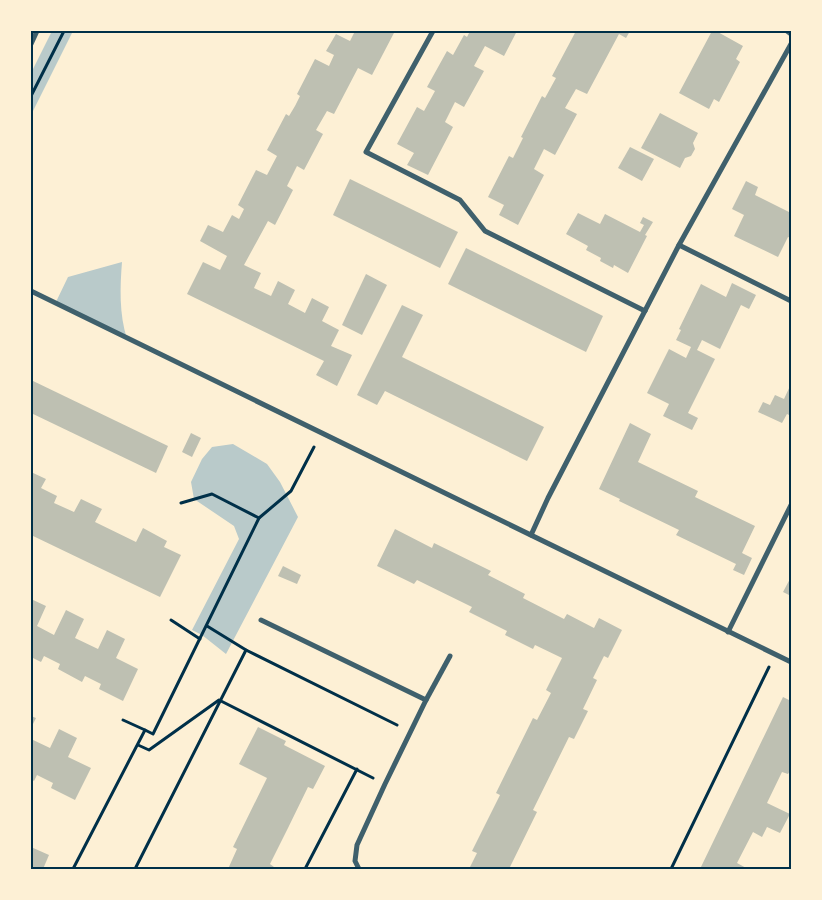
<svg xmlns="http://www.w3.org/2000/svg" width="822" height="900" font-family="Lato,sans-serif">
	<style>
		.green { fill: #b9caca }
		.building { fill: #bec0b2 }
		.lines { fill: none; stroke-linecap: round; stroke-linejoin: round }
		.path { stroke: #003049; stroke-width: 3 }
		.minor { stroke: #3f606c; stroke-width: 5 }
		.neatline { fill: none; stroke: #003049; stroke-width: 2 }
	</style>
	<rect width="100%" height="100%" fill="#fdf0d5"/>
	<!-- green -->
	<g class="green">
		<path d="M52 31H73L31 115V73Z"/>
		<path d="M122 262C120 287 119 314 127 339L55 304 68 277Z"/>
		<path d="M233 444 267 464 280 482 298 517 226 654 202 635 192 630 239 539 234 526 194 499 191 482 202 459 212 447Z"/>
	</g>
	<!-- building -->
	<g class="building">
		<path d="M355 31H395L372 75 358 68 334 114 327 111 316 130 323 134 304 170 297 166 287 186 293 190 275 225 268 221 244 265 261 273 254 288 271 296 278 281 295 290 288 304 305 313 312 298 329 307 322 321 339 330 331 346 352 355 337 386 316 375 324 361 187 294 203 262 220 270 227 256 200 241 208 225 223 232 232 215 239 219 244 209 238 205 256 170 267 175 277 156 267 150 286 114 289 116 295 106 300 96 297 94 315 59 329 66 334 55 326 51 336 34 350 41Z"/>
		<path d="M470 31H517L504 56 485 46 474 66 484 71 464 107 455 102 445 122 453 127 428 175 407 165 414 153 397 144 417 107 424 111 435 91 427 87 447 51 453 55 464 35 467 37Z"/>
		<path d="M576 31H630L626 38 619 34 587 94 576 89 565 108 577 114 555 155 544 149 534 169 544 175 518 225 499 215 504 205 488 197 509 156 513 158 523 138 521 137 542 96 545 98 556 78 552 76Z"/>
		<path d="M712 31H716L743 46 736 59 740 62 719 102 714 99 709 109 679 93Z"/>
		<path d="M660 113 698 133 693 143 695 149 691 156 685 158 680 168 641 148Z"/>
		<path d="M630 147 654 159 642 181 618 168Z"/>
		<path d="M350 179 458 232 440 268 333 215Z"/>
		<path d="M746 181 758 187 755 195 791 213V238L788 237 778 257 734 236 744 215 732 209Z"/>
		<path d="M578 213 600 224 605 214 640 232 644 225 640 223 643 217 653 222 645 235 647 236 628 273 614 265 613 268 600 261 601 258 586 250 588 246 566 234Z"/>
		<path d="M466 248 603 316 586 352 448 284Z"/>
		<path d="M366 274 387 285 362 335 342 325Z"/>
		<path d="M732 283 756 295 749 309 741 305 720 349 702 340 697 350 715 359 688 413 698 418 692 430 663 416 669 404 647 393 669 349 686 358 691 347 676 340 681 330 679 329 701 284 726 297Z"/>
		<path d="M402 305 423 315 402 357 544 427 527 461 385 391 377 405 357 395Z"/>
		<path d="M31 380 168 446 156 473 31 413Z"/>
		<path d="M791 384V416L787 414 782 423 758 412 763 402 770 405 775 395 784 399Z"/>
		<path d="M630 423 651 434 638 462 698 491 695 497 755 526 742 553 752 558 744 575 733 570 736 564 676 535 679 530 619 501 620 499 599 489Z"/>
		<path d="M191 433 201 438 192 457 182 452Z"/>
		<path d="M31 472 46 479 41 488 57 496 54 503 74 512 81 499 102 509 95 522 136 542 143 528 167 541 164 547 181 555 160 597 31 535Z"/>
		<path d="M395 529 432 548 434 543 491 571 488 575 525 594 523 598 564 619 567 614 594 628 599 618 622 630 608 658 604 656 593 678 597 680 583 709 588 711 574 739 569 737 533 810 537 812 509 869H469L477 853 472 851 500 795 496 793 533 718 537 720 551 693 546 690 562 658 535 645 533 649 505 635 507 631 469 612 472 607 417 580 414 584 377 566Z"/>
		<path d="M283 566 301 575 297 584 278 576Z"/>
		<path d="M791 577V596L783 592Z"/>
		<path d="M31 599 46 606 37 626 54 635 66 610 84 619 75 638 98 649 107 630 125 639 116 658 138 669 123 701 99 689 101 684 85 676 82 682 58 669 60 664 44 656 41 662 31 657Z"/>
		<path d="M783 697 791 701V769L788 774 782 772 767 803 790 814 780 833 767 827 762 837 753 832 737 863 748 869H700Z"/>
		<path d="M31 716 36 718 31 728Z"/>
		<path d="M258 727 286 741 284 745 325 766 313 789 308 787 288 828 270 864 274 867V869H228L237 849 233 847 267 778 239 764Z"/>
		<path d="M59 729 77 738 68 757 91 768 75 800 51 788 53 783 37 775 34 781 31 779V739L50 748Z"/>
		<path d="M31 847 49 855 43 869H31Z"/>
	</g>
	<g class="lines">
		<!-- path -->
		<g class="path">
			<path d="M31 96 64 31"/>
			<path d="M259 518 291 491 314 447"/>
			<path d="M171 620 200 639"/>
			<path d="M207 626 246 650 397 725"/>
			<path d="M123 720 145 730"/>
			<path d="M138 745 149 750 219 700 373 778"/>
			<path d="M73 869 145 730 153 734 259 518 212 494 181 503"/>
			<path d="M135 869 246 650"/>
			<path d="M305 869 357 769"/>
			<path d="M671 869 769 667"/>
		</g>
		<!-- minor -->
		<g class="minor">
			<path d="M433 31 366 152 460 200 485 231 645 311"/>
			<path d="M787 31 791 34"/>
			<path d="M31 44 37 31"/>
			<path d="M679 245 791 301"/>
			<path d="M31 291 791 662"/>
			<path d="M531 535 548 498 679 245 791 44"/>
			<path d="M261 620 426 700 385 784 357 845 355 861 359 869"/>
			<path d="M728 632 791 505"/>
			<path d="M426 700 450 656"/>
		</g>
	</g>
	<!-- border -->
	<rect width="822" height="900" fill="none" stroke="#fdf0d5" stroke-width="65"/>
	<rect x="32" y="32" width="758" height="836" class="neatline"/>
</svg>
